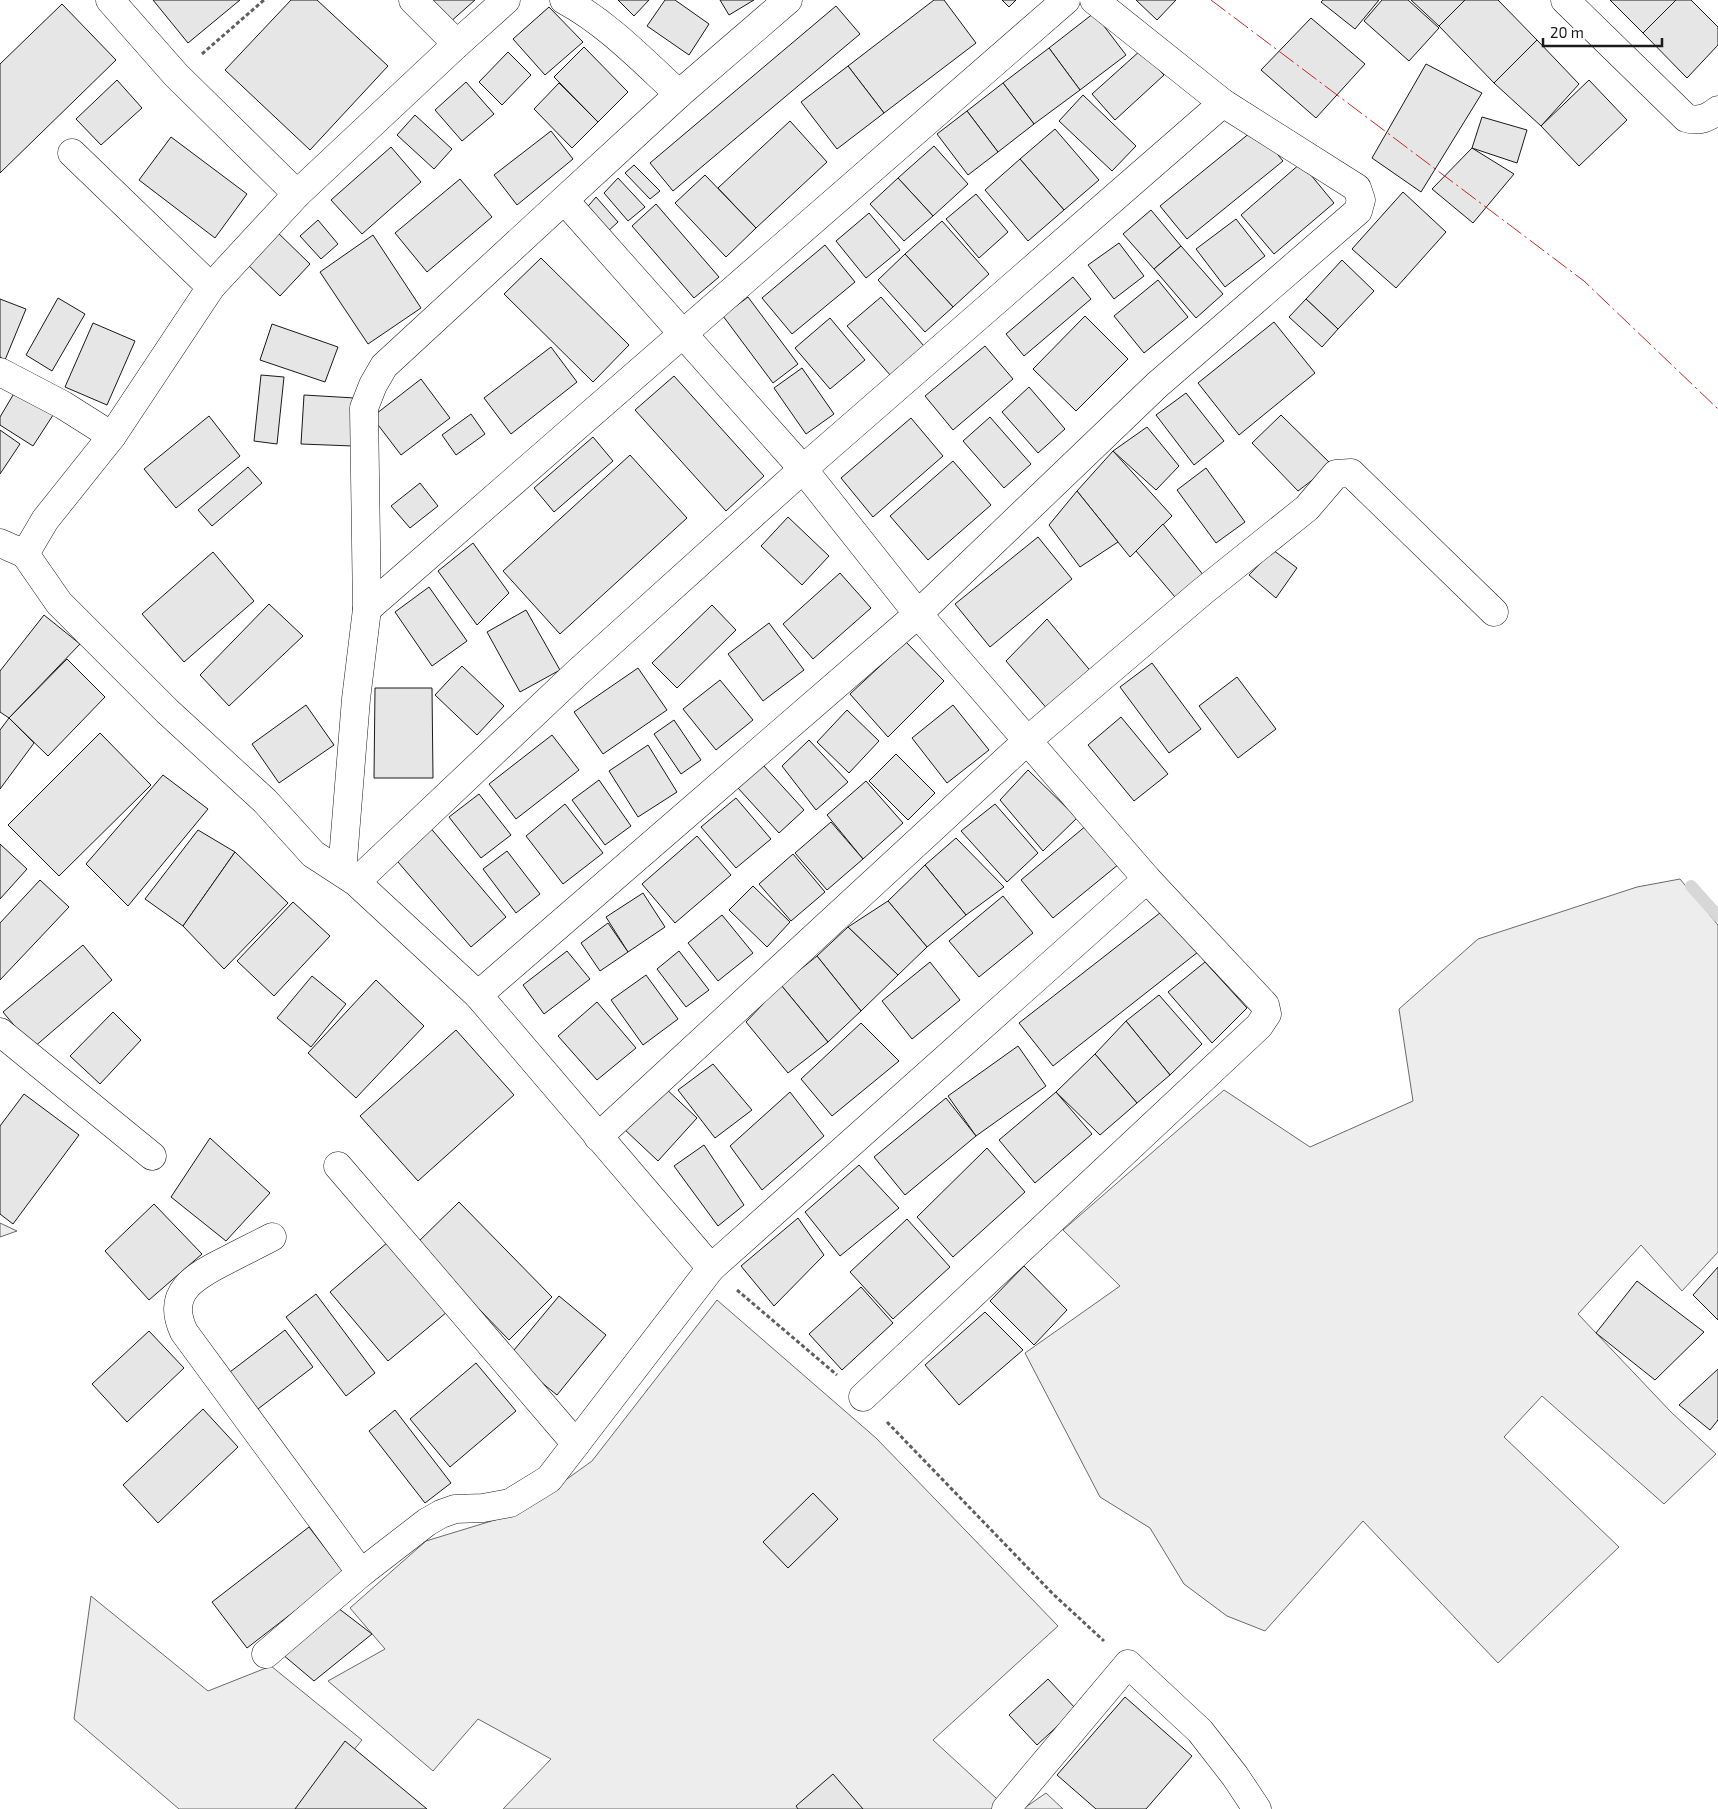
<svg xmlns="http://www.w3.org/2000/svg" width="1718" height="1809" font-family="'Exo 2',sans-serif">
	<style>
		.built { fill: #ededed; stroke: #6a6a6a }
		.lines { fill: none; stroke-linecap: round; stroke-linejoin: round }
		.stream { stroke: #d7d7d7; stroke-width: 12 }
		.building { fill: #e6e6e6; stroke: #1a1a1a }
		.street-casing { stroke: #1a1a1a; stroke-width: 29 }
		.path { stroke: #5f5f5f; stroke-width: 3; stroke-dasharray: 4 2.5; stroke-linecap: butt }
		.street { stroke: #fff; stroke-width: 28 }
		.power { stroke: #c62828; stroke-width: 1; stroke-dasharray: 18 4 2.5 4; stroke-linecap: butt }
	</style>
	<rect width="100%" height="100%" fill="#fff"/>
	<!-- built -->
	<g class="built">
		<path d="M1680 879 1718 925V1252L1682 1291 1641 1245 1578 1314 1671 1412 1716 1454 1664 1504 1542 1396 1504 1437 1619 1547 1498 1663 1363 1521 1265 1631 1227 1616 1184 1584 1150 1528 1100 1497 1025 1353 1120 1286 1063 1230 1224 1090 1310 1147 1413 1101 1399 1009 1478 939 1637 887Z"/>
		<path d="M0 1223 17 1231 0 1237Z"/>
		<path d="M717 1300 876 1438 1058 1626 933 1740 1008 1809H503L551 1759 478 1719 433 1771 328 1681 385 1649 350 1608 426 1541 521 1512 592 1461Z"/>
		<path d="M91 1596 208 1691 271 1666 362 1740 305 1809H179L74 1719Z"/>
		<path d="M1046 1793 1063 1809H1023Z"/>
	</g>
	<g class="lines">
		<!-- stream -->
		<path class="stream" d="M1691 886 1718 916"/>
	</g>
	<!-- building -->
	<g class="building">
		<path d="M153 0H240L188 43Z"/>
		<path d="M291 0H317L388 66 310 150 225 70Z"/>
		<path d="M429 0H475L449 23Z"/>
		<path d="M618 0H649L634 16Z"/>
		<path d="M665 0H675L709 24 689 55 647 26Z"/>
		<path d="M720 0H754L729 15Z"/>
		<path d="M934 0H944L976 43 884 113 848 66Z"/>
		<path d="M1002 0H1016L1009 7Z"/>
		<path d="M1136 0H1176L1157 20Z"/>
		<path d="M1323 0H1379L1355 29 1321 2Z"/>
		<path d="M1382 0H1408L1439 28 1409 61 1364 21Z"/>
		<path d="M1411 0H1465L1439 26Z"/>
		<path d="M1465 0H1498L1537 40 1494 83 1439 26Z"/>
		<path d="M1610 0H1676L1643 33Z"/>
		<path d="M1676 0H1691L1718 27V45L1687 78 1643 33Z"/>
		<path d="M62 4 116 60 0 173V64Z"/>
		<path d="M836 6 860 34 673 191 650 163Z"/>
		<path d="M549 7 583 42 545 75 513 39Z"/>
		<path d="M1094 13 1126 55 1080 90 1049 48Z"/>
		<path d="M1311 18 1365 64 1316 118 1261 70Z"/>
		<path d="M1537 40 1579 84 1541 126 1494 83Z"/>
		<path d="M584 47 628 92 598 122 554 77Z"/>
		<path d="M1049 48 1080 90 1034 124 1003 83Z"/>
		<path d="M1141 50 1164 75 1115 120 1092 94Z"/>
		<path d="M508 52 531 75 502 105 479 82Z"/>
		<path d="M1426 64 1482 93 1421 192 1372 158Z"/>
		<path d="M848 66 884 113 837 149 801 102Z"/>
		<path d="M117 80 142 108 101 145 76 119Z"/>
		<path d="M1589 80 1627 120 1579 166 1541 126Z"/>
		<path d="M466 82 494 114 462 141 435 110Z"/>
		<path d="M559 83 598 122 572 148 534 109Z"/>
		<path d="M1003 83 1034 124 998 152 967 111Z"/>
		<path d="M1083 95 1136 146 1112 171 1059 121Z"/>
		<path d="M967 111 998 152 968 175 937 134Z"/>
		<path d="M415 115 452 149 434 169 397 135Z"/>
		<path d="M1482 117 1527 130 1517 163 1472 148Z"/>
		<path d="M790 121 827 162 756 228 718 188Z"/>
		<path d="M1256 128 1283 161 1187 239 1160 206Z"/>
		<path d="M1055 129 1099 180 1064 210 1020 159Z"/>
		<path d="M551 131 573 159 517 205 494 175Z"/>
		<path d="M171 137 247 194 215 238 139 180Z"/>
		<path d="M934 146 968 184 933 216 898 178Z"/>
		<path d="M391 147 421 182 362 234 331 200Z"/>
		<path d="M1472 148 1514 174 1473 223 1432 189Z"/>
		<path d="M1020 159 1064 210 1028 241 985 190Z"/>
		<path d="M1301 163 1334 203 1274 254 1241 215Z"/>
		<path d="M634 165 660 191 650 199 625 173Z"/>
		<path d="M705 175 756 228 726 257 675 203Z"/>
		<path d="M618 178 645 207 628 221 604 193Z"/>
		<path d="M898 178 933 216 904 241 870 204Z"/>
		<path d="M460 179 492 217 427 272 395 233Z"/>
		<path d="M1403 192 1446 232 1396 288 1352 249Z"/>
		<path d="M976 194 1008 232 979 258 946 219Z"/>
		<path d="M596 197 618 222 606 233 583 212Z"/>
		<path d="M656 204 719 277 694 298 632 226Z"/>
		<path d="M1151 210 1181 246 1154 269 1123 234Z"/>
		<path d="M869 213 900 250 866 278 836 241Z"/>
		<path d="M1236 219 1265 256 1225 287 1196 249Z"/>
		<path d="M318 220 338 244 321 259 300 236Z"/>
		<path d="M942 221 989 274 953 307 905 254Z"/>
		<path d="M274 229 310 264 280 296 244 261Z"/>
		<path d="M373 235 421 308 368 344 320 272Z"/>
		<path d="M1119 243 1144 276 1114 299 1088 265Z"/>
		<path d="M825 245 855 282 792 334 762 298Z"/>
		<path d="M1181 246 1223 294 1196 318 1154 269Z"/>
		<path d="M905 254 953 307 925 332 878 280Z"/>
		<path d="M541 258 629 345 593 382 504 294Z"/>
		<path d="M1342 260 1374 291 1338 329 1306 299Z"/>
		<path d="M1073 277 1091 299 1024 356 1006 334Z"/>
		<path d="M1158 280 1188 317 1144 353 1114 316Z"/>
		<path d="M748 297 798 364 773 383 723 316Z"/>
		<path d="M881 297 924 346 891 376 847 326Z"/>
		<path d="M58 298 85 314 52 371 26 355Z"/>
		<path d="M0 299 26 309 5 360 0 357Z"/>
		<path d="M1306 299 1338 329 1322 347 1289 317Z"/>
		<path d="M1085 316 1128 359 1076 411 1033 369Z"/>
		<path d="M830 318 865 360 830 389 795 348Z"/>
		<path d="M1274 322 1315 373 1239 435 1198 383Z"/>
		<path d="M93 323 135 341 107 405 65 387Z"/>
		<path d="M272 324 338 347 325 382 260 360Z"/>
		<path d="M985 346 1013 379 953 430 925 396Z"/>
		<path d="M551 347 577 382 511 434 484 398Z"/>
		<path d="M802 368 834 414 806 434 774 388Z"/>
		<path d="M261 375 284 377 277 444 254 441Z"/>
		<path d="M674 376 764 476 726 511 635 410Z"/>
		<path d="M421 379 450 418 401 455 372 417Z"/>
		<path d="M19 385 57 409 33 446 0 425V417Z"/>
		<path d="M1029 387 1065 429 1038 453 1002 412Z"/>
		<path d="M1186 393 1224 441 1194 465 1156 415Z"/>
		<path d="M304 395 355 398 353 446 301 444Z"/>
		<path d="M471 414 485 434 456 455 442 435Z"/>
		<path d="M1281 415 1332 465 1298 491 1252 443Z"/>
		<path d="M209 416 240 456 176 508 144 469Z"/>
		<path d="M990 417 1031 464 1004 488 963 441Z"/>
		<path d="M911 418 943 456 873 517 841 478Z"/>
		<path d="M1147 427 1179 466 1156 490 1113 451Z"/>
		<path d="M0 430 20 444 0 474Z"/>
		<path d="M593 437 613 461 554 512 534 488Z"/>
		<path d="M1113 451 1172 516 1130 557 1077 491Z"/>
		<path d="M630 455 687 518 560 634 503 571Z"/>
		<path d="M953 461 991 505 928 560 890 516Z"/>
		<path d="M248 467 262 483 212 526 198 510Z"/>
		<path d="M1206 468 1245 522 1216 543 1177 490Z"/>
		<path d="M420 483 438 506 410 528 391 506Z"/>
		<path d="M1077 491 1118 542 1080 567 1049 525Z"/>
		<path d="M788 517 829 556 802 585 761 546Z"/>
		<path d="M1163 524 1204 576 1175 597 1136 551Z"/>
		<path d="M1038 537 1072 579 990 647 955 604Z"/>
		<path d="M473 543 509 593 477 625 438 571Z"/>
		<path d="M1273 550 1297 568 1276 598 1249 575Z"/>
		<path d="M213 552 254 601 184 662 142 614Z"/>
		<path d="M840 573 871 608 813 659 783 624Z"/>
		<path d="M429 587 467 641 432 666 395 612Z"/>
		<path d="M269 604 303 636 229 706 200 675Z"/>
		<path d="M712 605 736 630 677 688 652 663Z"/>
		<path d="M526 610 560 670 520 692 487 632Z"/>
		<path d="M44 615 80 644 9 718 0 712V671Z"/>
		<path d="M1047 619 1093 674 1049 711 1006 661Z"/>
		<path d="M769 623 804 670 763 701 728 654Z"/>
		<path d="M906 642 944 681 888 737 850 694Z"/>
		<path d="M67 659 105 697 48 756 9 718Z"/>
		<path d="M1152 663 1201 729 1169 753 1120 687Z"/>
		<path d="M462 666 504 706 477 735 435 695Z"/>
		<path d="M638 668 667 710 603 754 574 712Z"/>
		<path d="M1237 677 1276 729 1238 758 1199 706Z"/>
		<path d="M720 680 753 720 716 750 683 709Z"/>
		<path d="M375 688H432L433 778H374Z"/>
		<path d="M306 705 334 745 279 783 252 744Z"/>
		<path d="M953 705 989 750 947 783 912 738Z"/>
		<path d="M847 710 879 741 849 773 817 742Z"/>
		<path d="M1121 717 1168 774 1134 801 1088 745Z"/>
		<path d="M9 718 34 743 0 789V730Z"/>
		<path d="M674 720 701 760 681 774 654 734Z"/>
		<path d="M100 733 151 785 59 876 8 825Z"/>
		<path d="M552 735 579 770 516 819 489 784Z"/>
		<path d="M809 740 848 782 816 810 782 766Z"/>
		<path d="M648 745 677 792 638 817 609 771Z"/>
		<path d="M896 754 935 793 908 820 869 781Z"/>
		<path d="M763 765 804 810 779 833 738 788Z"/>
		<path d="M1028 770 1077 818 1043 851 1000 800Z"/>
		<path d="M163 775 208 809 128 906 86 864Z"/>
		<path d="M599 780 631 826 605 845 572 800Z"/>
		<path d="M866 781 903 823 863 859 827 815Z"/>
		<path d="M479 794 511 835 481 858 449 817Z"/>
		<path d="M736 798 771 839 736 868 701 827Z"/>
		<path d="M565 804 603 853 563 884 526 836Z"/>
		<path d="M995 804 1038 853 1007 882 961 831Z"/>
		<path d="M831 822 863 859 827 890 795 853Z"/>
		<path d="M428 825 506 917 471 947 392 855Z"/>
		<path d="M1087 825 1119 864 1053 918 1021 880Z"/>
		<path d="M198 830 235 852 183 926 145 899Z"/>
		<path d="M697 836 731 875 675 923 642 884Z"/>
		<path d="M956 838 1004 887 966 915 925 865Z"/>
		<path d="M0 844 27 869 0 899Z"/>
		<path d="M507 851 540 894 516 913 483 869Z"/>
		<path d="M235 852 288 903 224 969 183 926Z"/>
		<path d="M793 854 825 892 791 921 759 884Z"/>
		<path d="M925 865 966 915 927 947 888 901Z"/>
		<path d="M40 880 69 907 0 980V923Z"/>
		<path d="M753 886 790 922 767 947 729 910Z"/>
		<path d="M643 893 665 927 628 952 606 917Z"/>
		<path d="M1003 896 1033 933 979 977 949 941Z"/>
		<path d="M888 901 927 947 898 975 848 927Z"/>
		<path d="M293 902 330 936 274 996 237 961Z"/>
		<path d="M1165 909 1198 952 1053 1066 1019 1023Z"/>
		<path d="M722 915 753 953 718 981 688 943Z"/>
		<path d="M608 923 628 952 600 971 581 943Z"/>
		<path d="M848 927 898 975 861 1011 817 956Z"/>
		<path d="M83 945 112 980 33 1048 3 1012Z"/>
		<path d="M567 951 590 979 544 1014 523 985Z"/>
		<path d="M679 951 709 990 686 1007 657 969Z"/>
		<path d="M817 956 861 1011 828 1042 781 985Z"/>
		<path d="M930 962 960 1000 912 1039 882 1001Z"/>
		<path d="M1205 962 1247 1008 1212 1043 1168 992Z"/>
		<path d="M646 975 678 1019 643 1045 611 1000Z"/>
		<path d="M312 976 346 1004 311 1047 277 1018Z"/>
		<path d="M376 980 424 1026 356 1098 308 1053Z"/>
		<path d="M781 985 828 1042 788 1073 746 1022Z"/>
		<path d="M1159 995 1202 1044 1170 1075 1126 1021Z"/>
		<path d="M597 1002 636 1048 597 1080 558 1036Z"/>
		<path d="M113 1012 141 1040 100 1084 70 1056Z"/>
		<path d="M1126 1021 1170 1075 1137 1103 1095 1054Z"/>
		<path d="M861 1023 899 1061 832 1116 801 1079Z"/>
		<path d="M456 1030 514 1095 418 1181 360 1116Z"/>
		<path d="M1018 1046 1046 1086 976 1136 948 1096Z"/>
		<path d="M1095 1054 1137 1103 1100 1135 1056 1092Z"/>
		<path d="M713 1064 752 1110 715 1138 678 1090Z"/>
		<path d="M662 1085 697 1118 658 1161 623 1128Z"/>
		<path d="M790 1092 824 1136 762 1190 730 1146Z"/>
		<path d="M1056 1092 1092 1134 1035 1183 999 1140Z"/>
		<path d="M24 1094 79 1135 13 1224 0 1214V1126Z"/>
		<path d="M946 1098 976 1136 905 1195 874 1157Z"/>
		<path d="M210 1138 270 1193 226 1241 171 1197Z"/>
		<path d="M704 1145 744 1205 718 1226 674 1166Z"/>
		<path d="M987 1148 1025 1192 953 1257 917 1217Z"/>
		<path d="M859 1165 899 1208 840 1256 805 1212Z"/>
		<path d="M459 1202 552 1297 509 1340 416 1244Z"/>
		<path d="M154 1204 202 1254 149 1300 105 1251Z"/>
		<path d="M798 1218 824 1255 774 1306 741 1266Z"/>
		<path d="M907 1219 950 1267 893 1319 850 1272Z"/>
		<path d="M388 1242 447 1312 388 1361 330 1292Z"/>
		<path d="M1024 1266 1067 1310 1034 1345 990 1301Z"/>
		<path d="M1718 1267V1320L1693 1295Z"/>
		<path d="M1637 1281 1704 1332 1655 1380 1596 1333Z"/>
		<path d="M861 1287 893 1323 842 1370 809 1334Z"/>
		<path d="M316 1294 375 1373 346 1396 286 1317Z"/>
		<path d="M559 1296 606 1335 557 1395 509 1356Z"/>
		<path d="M985 1312 1023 1350 959 1405 925 1365Z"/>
		<path d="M285 1330 313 1367 254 1412 226 1375Z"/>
		<path d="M149 1331 184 1368 127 1422 92 1384Z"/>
		<path d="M476 1363 516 1411 450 1467 410 1419Z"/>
		<path d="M1718 1369V1420L1710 1430 1679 1405Z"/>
		<path d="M203 1409 238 1447 158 1523 123 1485Z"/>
		<path d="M395 1410 451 1483 425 1503 369 1431Z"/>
		<path d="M813 1493 838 1519 788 1568 763 1542Z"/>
		<path d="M309 1527 344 1573 247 1648 212 1602Z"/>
		<path d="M338 1608 372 1634 314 1681 282 1654Z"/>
		<path d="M1048 1679 1076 1709 1037 1745 1009 1715Z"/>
		<path d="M1125 1697 1192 1756 1146 1809H1096L1057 1775Z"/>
		<path d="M345 1741 427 1809H295Z"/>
		<path d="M833 1774 863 1809H798L796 1806Z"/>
	</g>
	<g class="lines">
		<defs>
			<g id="street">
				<path d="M110 0 176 75 297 194"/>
				<path d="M413 0 457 44 297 194 211 287 112 436 45 520 25 554 59 603 167 711 265 801 313 854 356 882 478 995 711 1268 1147 879"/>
				<path d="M564 0C607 23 643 61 679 94"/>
				<path d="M1565 0 1686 118C1699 122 1708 118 1718 110"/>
				<path d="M457 44 506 0"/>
				<path d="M72 153 211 287"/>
				<path d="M565 201 803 469 918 614 1147 879 1265 1005 1267 1014 1259 1026 863 1397"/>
				<path d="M0 372 63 405 112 436"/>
				<path d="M0 543 25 554"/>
				<path d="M367 609 1066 0"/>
				<path d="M342 872 356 699 367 609 364 408 373 385 384 366 679 94 788 0"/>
				<path d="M356 882 578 672 803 469 1223 103 1094 0"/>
				<path d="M478 995 918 614 1157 385 1358 211 1361 200 1357 188 1223 103"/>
				<path d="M0 1032 152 1156"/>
				<path d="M598 1137 1028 740 1202 592 1307 508 1336 474 1351 473 1494 612"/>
				<path d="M338 1166 576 1444"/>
				<path d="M272 1237C257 1245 242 1252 227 1260 195 1276 165 1292 184 1332L361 1573 427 1522 441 1514 455 1509 483 1508 510 1503 549 1479 711 1268"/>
				<path d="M266 1654 361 1573"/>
				<path d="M1006 1809 1128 1664 1200 1731 1235 1776 1257 1809"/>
			</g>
		</defs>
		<!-- street casing -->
		<use href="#street" class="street-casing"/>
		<!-- path -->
		<g class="path">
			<path d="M202 54 264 0"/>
			<path d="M737 1290 837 1375"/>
			<path d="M887 1422 1053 1594 1104 1641"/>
		</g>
		<!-- street -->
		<use href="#street" class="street"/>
		<!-- power -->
		<path class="power" d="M1211 0 1584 281 1718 409"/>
	</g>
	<!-- scale -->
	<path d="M1543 38v8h119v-8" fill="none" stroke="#1a1a1a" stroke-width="2.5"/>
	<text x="1550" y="38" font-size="15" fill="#1a1a1a" stroke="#ffffff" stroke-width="4" paint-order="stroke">20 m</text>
</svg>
